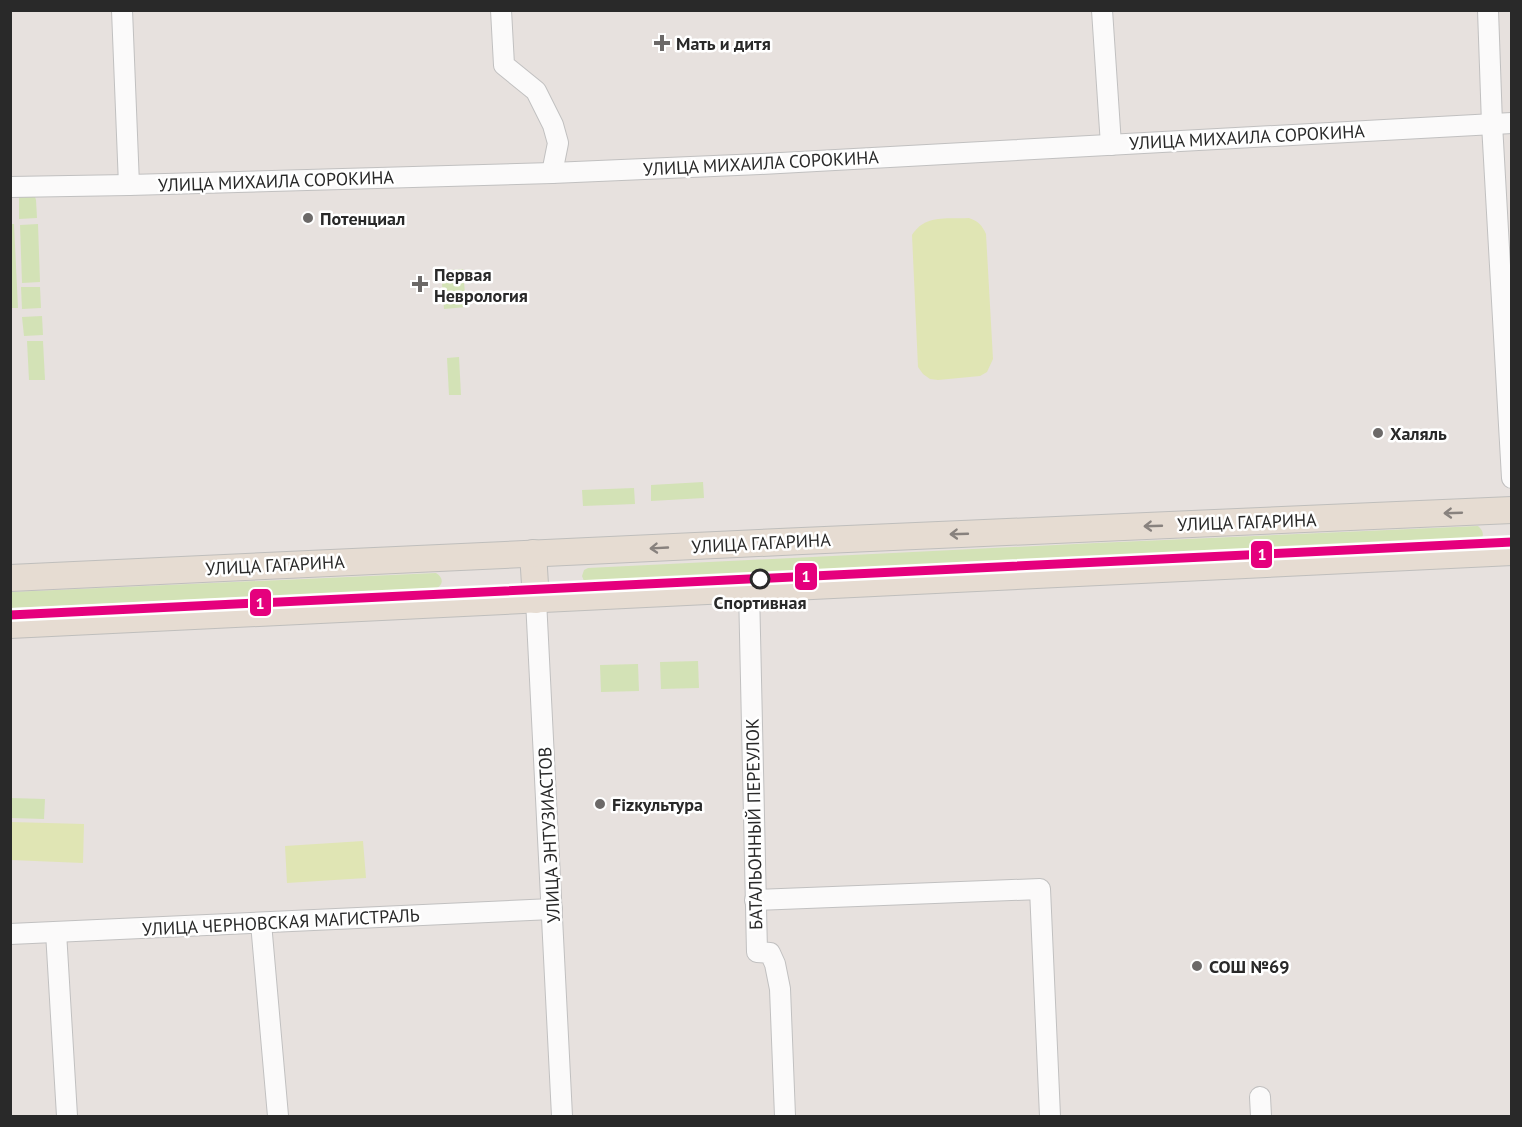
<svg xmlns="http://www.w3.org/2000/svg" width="1522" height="1127" font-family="'PT Sans',sans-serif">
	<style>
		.green { fill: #d3e2b6 }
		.pitch { fill: #e0e5b4 }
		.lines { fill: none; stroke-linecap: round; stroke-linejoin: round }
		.minor-casing { stroke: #c1c0c0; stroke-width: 22 }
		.major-casing { stroke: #bfbebc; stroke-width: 28 }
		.minor { stroke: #fbfafa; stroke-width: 20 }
		.major { stroke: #e6dcd2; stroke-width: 26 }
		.metro-1-casing { stroke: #fff; stroke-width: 14 }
		.metro-1 { stroke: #e5007d; stroke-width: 9 }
		.oneway { stroke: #88827e }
		.poi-dot { fill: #6c6968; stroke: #fff; stroke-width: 2 }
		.stop-dot { fill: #fff; stroke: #292929; stroke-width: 3 }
		.labels { text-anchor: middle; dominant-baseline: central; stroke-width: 5; stroke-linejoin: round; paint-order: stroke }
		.poi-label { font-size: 18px; font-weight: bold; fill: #292929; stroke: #fff; text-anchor: start }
		.street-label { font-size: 18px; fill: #292929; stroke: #fff }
		.stop-label { font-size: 18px; font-weight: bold; fill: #292929; stroke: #fff }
		.line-badge { stroke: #fff; stroke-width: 2 }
		.badge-label { font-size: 16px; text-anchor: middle; font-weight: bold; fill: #fff }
	</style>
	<rect width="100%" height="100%" fill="#e7e1de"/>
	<!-- green -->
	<g class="green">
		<path d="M19 193H34L36 200 37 218 19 219Z"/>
		<path d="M11 224H14L18 308H11Z"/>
		<path d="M38 224 40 282 22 283 20 225Z"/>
		<path d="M463 269 466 307 444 309 441 271Z"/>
		<path d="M21 287H40L41 308 22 309Z"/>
		<path d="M42 316 43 335 24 336 22 317Z"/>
		<path d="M27 341H43L45 380H29Z"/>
		<path d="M459 357 461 395H449L447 358Z"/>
		<path d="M703 482 704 498 651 501V485Z"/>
		<path d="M634 488 635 504 583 506 582 490Z"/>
		<path d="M1478 526C1484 531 1485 537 1478 542L1097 559 588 584 584 581 582 576 584 570 588 568 1096 543Z"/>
		<path d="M436 573C443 577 444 584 437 588L11 608V592Z"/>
		<path d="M698 661 699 688 661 689 660 662Z"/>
		<path d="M638 664 639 691 601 692 600 665Z"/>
		<path d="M11 798 45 799 44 819 11 818Z"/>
	</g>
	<!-- pitch -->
	<g class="pitch">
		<path d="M969 218C978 221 982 225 986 234L993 359 987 372 980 376 938 380 930 379 923 374 918 367 912 235C925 214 947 219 969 218Z"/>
		<path d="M11 822 84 824 83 863 11 860Z"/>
		<path d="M363 841 366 878 287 883 285 846Z"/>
	</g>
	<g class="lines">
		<defs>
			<g id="minor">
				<path d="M122 10 129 185"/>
				<path d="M501 10 504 65 536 91 553 125 558 143 552 173"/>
				<path d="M1102 10 1111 145"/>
				<path d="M1488 10 1492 124 1512 478"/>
				<path d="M10 187 129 185 552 173 760 164 1512 123"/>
				<path d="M749 589 757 952 770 953 775 964 780 989 785 1116"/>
				<path d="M536 600 562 1116"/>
				<path d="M755 900 1040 889 1050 1116"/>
				<path d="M261 923 278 1116"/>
				<path d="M56 932 67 1116"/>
				<path d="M10 934 552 909"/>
				<path d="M1260 1097 1261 1116"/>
			</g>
			<g id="major">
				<path d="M533 553 536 600"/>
				<path d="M10 578 802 541 1512 510"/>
				<path d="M10 625 1512 552"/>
			</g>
		</defs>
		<!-- minor casing -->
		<use href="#minor" class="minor-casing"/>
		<!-- major casing -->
		<use href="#major" class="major-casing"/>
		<!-- minor -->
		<use href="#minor" class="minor"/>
		<!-- major -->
		<use href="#major" class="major"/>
		<defs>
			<path id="metro-1" d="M10 615 1512 542"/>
		</defs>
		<!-- metro-1 casing -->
		<use href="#metro-1" class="metro-1-casing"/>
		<!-- metro-1 -->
		<use href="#metro-1" class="metro-1"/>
	</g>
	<!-- one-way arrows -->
	<defs><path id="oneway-shaft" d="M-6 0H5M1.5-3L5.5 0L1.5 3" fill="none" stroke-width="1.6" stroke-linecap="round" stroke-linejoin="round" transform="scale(1.5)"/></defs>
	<g class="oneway">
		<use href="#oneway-shaft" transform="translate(1453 513) rotate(178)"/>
		<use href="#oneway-shaft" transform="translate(1153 526) rotate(178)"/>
		<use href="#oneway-shaft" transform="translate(959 534) rotate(178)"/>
		<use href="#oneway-shaft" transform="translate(659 548) rotate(177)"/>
	</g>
	<!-- markers -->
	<g class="poi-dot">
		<path d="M659 34h6v6h6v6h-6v6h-6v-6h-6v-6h6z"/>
		<circle cx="308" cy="218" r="6"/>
		<path d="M417 275h6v6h6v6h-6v6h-6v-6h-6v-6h6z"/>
		<circle cx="1378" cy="433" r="6"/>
		<circle cx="600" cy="804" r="6"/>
		<circle cx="1197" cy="966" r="6"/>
	</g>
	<circle class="stop-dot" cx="760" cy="579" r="9"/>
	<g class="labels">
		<!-- poi labels -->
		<g class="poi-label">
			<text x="676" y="43">Мать и дитя</text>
			<text x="320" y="218">Потенциал</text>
			<text x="434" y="274">Первая<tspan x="434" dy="21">Неврология</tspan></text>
			<text x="1390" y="433">Халяль</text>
			<text x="612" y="804">Fizкультура</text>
			<text x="1209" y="966">СОШ №69</text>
		</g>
		<!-- street labels -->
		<g class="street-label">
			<text transform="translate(1247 137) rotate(-3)">УЛИЦА МИХАИЛА СОРОКИНА</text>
			<text transform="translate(761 163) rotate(-3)">УЛИЦА МИХАИЛА СОРОКИНА</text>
			<text transform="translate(276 181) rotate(-2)">УЛИЦА МИХАИЛА СОРОКИНА</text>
			<text transform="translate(1247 522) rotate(-2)">УЛИЦА ГАГАРИНА</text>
			<text transform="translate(761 543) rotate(-3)">УЛИЦА ГАГАРИНА</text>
			<text transform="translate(275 565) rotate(-3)">УЛИЦА ГАГАРИНА</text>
			<text transform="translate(754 824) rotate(-91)">БАТАЛЬОННЫЙ ПЕРЕУЛОК</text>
			<text transform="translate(549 835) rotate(-93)">УЛИЦА ЭНТУЗИАСТОВ</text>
			<text transform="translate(281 922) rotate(-3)">УЛИЦА ЧЕРНОВСКАЯ МАГИСТРАЛЬ</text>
		</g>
		<!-- stop labels -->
		<g class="stop-label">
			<text x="760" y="602">Спортивная</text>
		</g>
	</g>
	<g class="line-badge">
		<rect x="1250" y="540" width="23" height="29" rx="6" fill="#e5007d"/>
		<rect x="794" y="562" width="24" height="29" rx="6" fill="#e5007d"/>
		<rect x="249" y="588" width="23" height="29" rx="6" fill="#e5007d"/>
	</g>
	<g class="badge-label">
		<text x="1262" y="560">1</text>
		<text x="806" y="582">1</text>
		<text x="260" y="609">1</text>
	</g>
	<!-- border -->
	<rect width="1522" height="1127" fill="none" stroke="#292929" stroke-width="24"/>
</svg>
